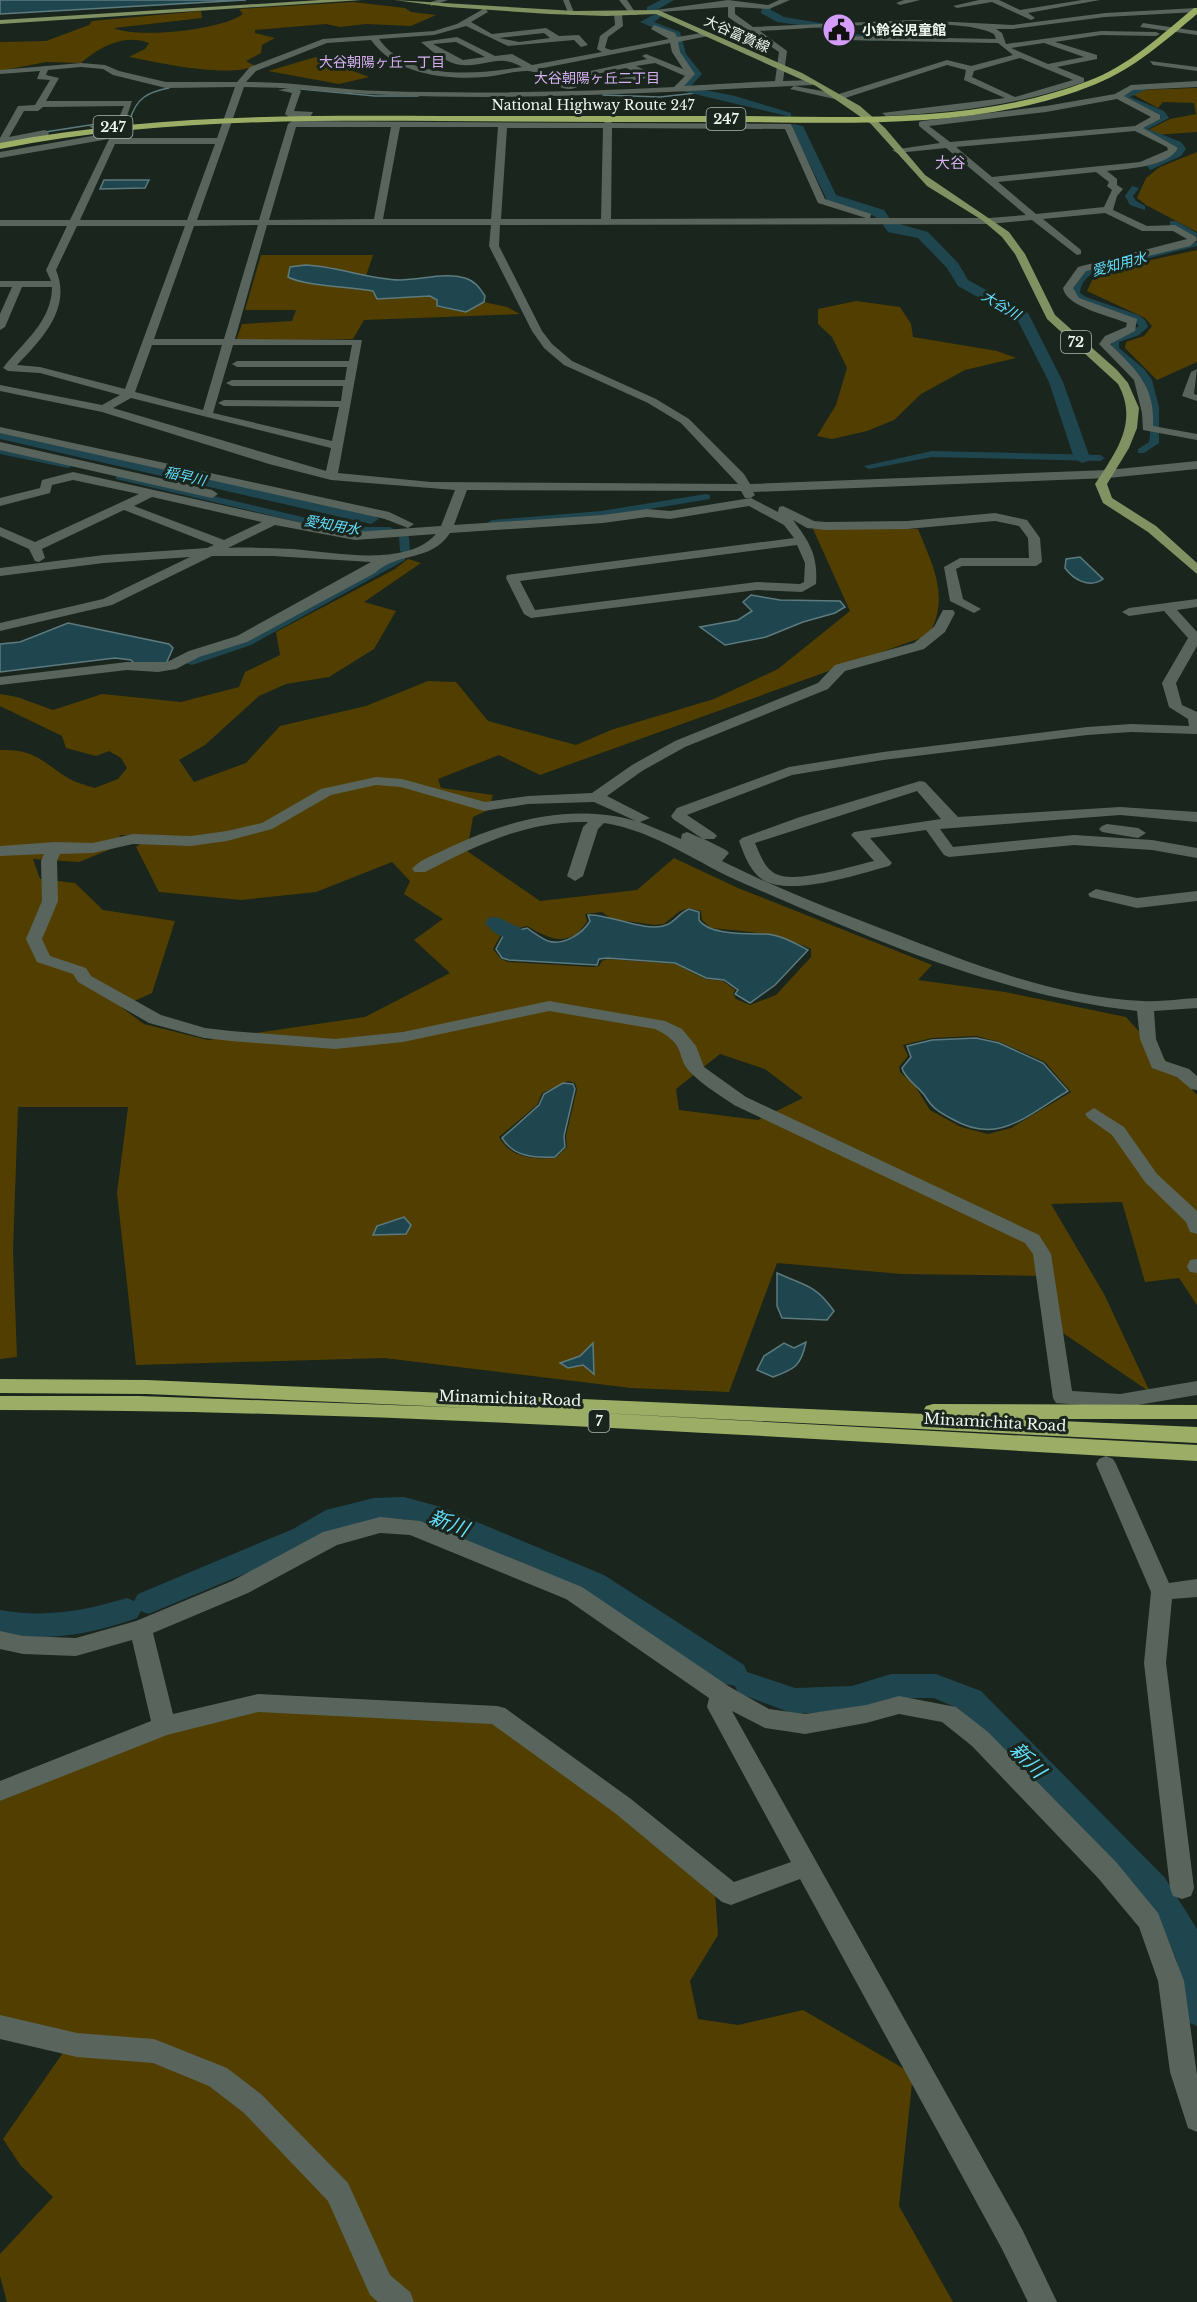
<svg xmlns="http://www.w3.org/2000/svg" width="1197" height="2302" font-family="'Libre Baskerville','Noto Sans JP',serif">
	<style>
		.green { fill: #523f00; fill-rule: evenodd }
		.water { fill: #1f464f; stroke: #5d7b7f; stroke-width: 1.5 }
		.lines { fill: none; stroke-linecap: round; stroke-linejoin: round }
		.stream { stroke: #5d7b7f; stroke-width: 1.5 }
		.canal { fill: #1f464f; fill-rule: evenodd }
		.river { fill: #1f464f; fill-rule: evenodd }
		.minor { fill: #59655c; fill-rule: evenodd }
		.major { fill: #819162; fill-rule: evenodd }
		.highway { fill: #9cae66; fill-rule: evenodd }
		.labels { text-anchor: middle; dominant-baseline: central; stroke-width: 6; stroke-linejoin: round; paint-order: stroke }
		.far-poi-label { font-size: 14px; font-weight: bold; fill: #eff6f0; stroke: #1a251d; text-anchor: start }
		.far-street-label { font-size: 14px; fill: #eff6f0; stroke: #1a251d }
		.far-neighbourhood-label { font-size: 14px; fill: #d5aff1; stroke: #1a251d }
		.shield { fill: #1a251d; stroke: #afb7b1; stroke-width: 1.5 }
		.shield-label { font-size: 14px; font-weight: bold; fill: #eff6f0 }
		.far-water-label { font-size: 14px; font-style: italic; fill: #62dffc; stroke: #1a251d }
		.far-quarter-label { font-size: 15px; fill: #d5aff1; stroke: #1a251d }
		.street-label { font-size: 15px; fill: #eff6f0; stroke: #1a251d }
		.near-water-label { font-size: 20px; font-style: italic; fill: #62dffc; stroke: #1a251d }
	</style>
	<rect width="100%" height="100%" fill="#1a251d"/>
	<!-- green -->
	<g class="green">
		<path d="M353 2 405 8 411 12 436 15 411 26 366 24 340 27 326 24 255 30V33L275 38 262 45 261 53 246 61 255 66C228 78 160 63 129 57L145 49 149 43C125 33 99 47 81 63L46 62 0 71V42L46 41 89 25 92 21 201 11 202 18 114 28C138 39 222 30 243 14L239 9Z"/>
		<path d="M316 57 369 77 339 84 268 71Z"/>
		<path d="M1197 88V132L1155 135 1148 130 1170 119 1196 114 1194 103 1163 102 1158 108 1132 94 1138 90Z"/>
		<path d="M1197 152V232L1146 205 1137 198 1146 178 1160 167Z"/>
		<path d="M1197 250V362L1157 380 1125 348 1126 342 1144 336 1152 326 1145 318 1087 291 1096 272Z"/>
		<path d="M261 255H373L366 276 341 272 294 280 373 291 377 299 430 296 437 300V307L466 312 484 302 507 307 520 314 364 320 353 339 236 341 242 324 292 321 296 310H245Z"/>
		<path d="M856 301 900 307 911 324 913 337 997 351 1016 358 965 370 921 394 894 420 867 431 832 439 817 436 836 405 847 368 832 337 818 324V309Z"/>
		<path d="M813 529H918C933 567 950 596 929 635L540 775 499 755 438 779 441 788 493 795 488 810 473 817 467 851 540 901 637 890 674 858 738 888 932 965 918 980 1005 992 1126 1017 1197 1095V1305L1179 1278 1145 1282 1122 1202 1051 1204 1104 1294 1150 1392 1060 1331 1054 1276 901 1274 777 1263 729 1392 631 1388 384 1358 136 1365 117 1193 128 1107H18L13 1250 17 1357 0 1359V750C36 749 42 762 68 778 76 783 86 785 95 788L118 779 127 768 121 758 109 751 96 756 66 748 62 736 0 706V694L17 697 53 710 102 694 181 702 239 687 245 672 280 655 276 632 395 569 408 559 421 563 364 602 396 611 374 649 329 677 286 684 259 696 205 745 179 760 194 782 246 763 280 726 366 706 428 681 456 682 488 721 576 745 611 730 714 699 778 669 850 611ZM120 835 152 836 136 847 159 892 241 900 316 892 392 862 410 881 404 894 443 919 414 940 450 973 365 1017 208 1040 144 1024 121 1007 152 993 175 921 103 910 75 883 40 879 33 859 79 862 116 847ZM689 908 701 911 702 920 711 928C750 932 774 932 811 949V957L776 995 750 1005 736 999 733 994 735 990 723 981 705 979 675 964 607 959 602 961 599 966 593 967 508 962 501 959 493 949 502 933 527 926C549 939 571 949 587 921L585 914 602 912 612 919 655 925 664 924 680 911ZM976 1036 1000 1042 1045 1062 1071 1092 1011 1128 988 1134 961 1127 930 1110 915 1086 900 1072 899 1067 908 1056 903 1045 932 1038ZM720 1054 765 1069 803 1098 758 1120 679 1110 676 1089ZM568 1081 575 1083 577 1089 566 1136 567 1147 556 1158C535 1159 511 1159 499 1137L537 1105 542 1093Z"/>
		<path d="M263 1710 492 1723 623 1816 715 1892 718 1935 690 1981 698 2019 738 2025 803 2010 913 2074 899 2206 953 2302H7L0 2276V2254L53 2197 21 2166 3 2139 76 2034 0 2016V1801L161 1735Z"/>
	</g>
	<!-- water -->
	<g class="water">
		<path d="M0 0H246L0 14Z"/>
		<path d="M104 180H149L145 188 100 189Z"/>
		<path d="M305 265C335 266 369 279 400 280 422 280 444 272 465 278 475 281 479 287 485 296L484 302 466 312 437 306V300L430 296 377 299 373 291C352 287 304 286 288 277L290 267Z"/>
		<path d="M1080 557 1103 579C1089 589 1073 579 1065 568L1066 559Z"/>
		<path d="M751 595 780 600 840 601 845 607 835 613 803 622 766 637 725 645 700 627 738 620 752 611 743 602Z"/>
		<path d="M68 623 169 644 173 648 166 664H135L131 660 115 658 0 672V644L20 642Z"/>
		<path d="M689 909 699 912V920C709 935 748 934 764 934 779 934 795 943 808 950L775 985 750 1003 735 994 738 990 724 980 706 978 675 963 607 958 599 959 597 965 509 960 502 958 496 949 504 934 527 928C533 932 541 938 548 941 564 946 583 933 590 921L588 915C608 913 645 933 666 925 675 922 679 913 689 909Z"/>
		<path d="M976 1038 999 1043 1043 1063 1068 1091C1027 1115 999 1146 952 1119 939 1112 932 1108 925 1096 919 1087 904 1078 902 1068L911 1057 907 1046 932 1040Z"/>
		<path d="M563 1083 573 1084 575 1089 564 1136 565 1147 555 1157C534 1158 514 1157 502 1138L539 1105 544 1094Z"/>
		<path d="M404 1217 411 1225 406 1234 373 1235 377 1226Z"/>
		<path d="M777 1273C805 1286 815 1284 834 1311L827 1320 782 1318 777 1306Z"/>
		<path d="M806 1342C801 1366 795 1369 773 1377L757 1370 764 1356 784 1343 794 1348Z"/>
		<path d="M593 1343 594 1374 583 1365 568 1368 560 1363 580 1356Z"/>
	</g>
	<g class="lines">
		<!-- stream -->
		<g class="stream">
			<path d="M279 87 375 96H418"/>
			<path d="M603 95 660 97 696 93"/>
			<path d="M124 121 130 120C136 98 148 92 169 88"/>
			<path d="M45 132 103 123"/>
		</g>
		<!-- canal -->
		<g class="canal">
			<path d="M1141 88 1147 89 1130 97 1164 111 1169 118 1148 129 1181 142 1186 149 1181 156 1150 170 1147 166 1178 149 1140 130 1143 124 1161 117 1123 98V92Z"/>
			<path d="M1132 186 1139 188 1133 196 1136 201 1145 206V210L1130 205 1125 196Z"/>
			<path d="M1170 221H1176L1197 233V238L1170 225Z"/>
			<path d="M1197 242V246L1097 271C1087 276 1081 282 1080 293L1086 297 1138 315 1145 320 1148 327 1139 335 1119 342V348L1144 369 1152 380 1159 407V443L1144 453H1138V449L1149 442 1150 436 1149 407 1143 380 1112 351 1111 341 1139 326C1127 308 1089 312 1072 294 1072 281 1080 273 1091 267Z"/>
			<path d="M0 448 68 462 73 465 68 468 0 454Z"/>
			<path d="M932 451 1100 455 1105 458 1100 461 932 457 869 469 864 466Z"/>
			<path d="M120 474 345 527H390L395 530 390 533H345L116 479V475Z"/>
			<path d="M706 494 710 495V499L601 517 492 526 487 523 492 520 601 511Z"/>
			<path d="M404 534 409 537 410 551 405 554 400 551 399 537Z"/>
			<path d="M401 555 405 556V560L251 645 195 664 191 665 185 662 243 641Z"/>
		</g>
		<!-- river -->
		<g class="river">
			<path d="M661 0H674L655 11H647V7Z"/>
			<path d="M763 5H771V10L784 17 832 25 835 33 873 35 878 38 873 41 827 38 820 28 777 22 761 13Z"/>
			<path d="M657 13 662 16 654 22 680 32 686 54 702 74 690 87 735 96 791 113V117L682 91 679 86 690 74 676 54 672 36 640 22Z"/>
			<path d="M793 124 803 126 836 195 884 210 890 219 889 221 928 232 958 263 968 280 1028 313 1063 382 1090 458 1088 461 1082 463 1074 458 1049 382 1017 319 958 286 947 268 918 238 888 232 883 225 884 223 874 216 827 200 791 126Z"/>
			<path d="M0 429 371 514 379 519 371 524 0 439Z"/>
			<path d="M496 917C505 919 510 925 520 927L523 932 520 937C505 940 494 935 485 923L488 918Z"/>
			<path d="M404 1497 441 1507 604 1575 744 1665 747 1672 795 1688 852 1686 891 1674H936L981 1691 1165 1878 1197 1929V2026L1185 2021 1180 2010 1177 1961 1167 1937 1141 1898 959 1709 934 1698H891L852 1710 794 1714 738 1693 735 1686 722 1683 584 1591 424 1524 404 1519 374 1520 344 1527 313 1545 158 1610 148 1614 141 1611 137 1618C91 1634 49 1642 0 1634V1610C46 1618 83 1611 127 1598L134 1601 138 1594 293 1529 326 1510 374 1498Z"/>
		</g>
		<!-- minor -->
		<g class="minor">
			<path d="M437 0H448L431 6V2Z"/>
			<path d="M563 0H569L575 15H569Z"/>
			<path d="M619 0H627L637 15H631Z"/>
			<path d="M728 0 768 5 779 0H790L769 9 735 7V14L753 27 914 20 1013 25 1105 13 1197 8V12L1105 17 1013 29H996L1002 33 1006 44 1101 31 1156 32 1160 34 1156 36 1101 35 1055 42 1097 55V59L1057 67 1084 78V82C1020 105 953 113 886 116L882 113 1005 98 964 80 966 70 947 65 839 100 790 89 794 86 839 94 947 60 971 66 1013 55 998 43 844 40 841 36 996 39 994 34C959 14 807 29 760 31L787 51 783 81 815 80 812 85C641 93 469 105 298 89L301 91 294 111 313 112 310 117H289L285 114 292 93 278 90 291 88 244 87 197 220H259L288 124 292 121 604 123 608 119 612 123 791 124 825 199 871 214 870 218H989L1026 215 946 148 897 153 892 150 940 143 919 126V122L922 121 1046 106 1115 94 1131 85 1197 81V87L1133 90 1124 96 1160 115V119L1143 128 1178 148C1169 167 1126 169 1107 171L1117 179V185L1123 189 1117 196 1113 210 1147 226 1175 225 1196 237 1197 240 1190 246 1086 271 1073 288 1079 298 1137 319 1135 331 1110 344C1136 370 1155 385 1153 426L1197 434V440L1143 430 1142 413 1134 380 1099 344 1105 336 1126 327 1127 323C1110 316 1066 307 1063 288L1078 267 1187 239 1173 231H1142L1105 213 1043 219 1081 250V254L1077 255 1032 220 989 224 500 225 499 246 542 331 552 344 572 361 656 399 689 419 744 474 750 484 1108 470 1197 461V469L1108 478 753 492 755 495 749 499 745 498 741 491 467 490 454 525 603 515 647 509 670 511 751 498 778 512 779 507 783 506 814 521 826 522 907 521 995 513 1027 520 1040 538 1042 562 1036 566H962L956 569 963 599 981 609 974 613 950 601 944 567 960 558H1029L1028 538 1019 526 995 521 907 529 826 530 807 528 793 520C810 543 818 555 816 584L802 592 757 590 531 618 524 614 506 578 507 575 794 538 784 525 749 506 670 519 647 517 603 523 450 533C430 563 398 551 375 573L247 642 199 657 176 669 158 672 127 670 0 685V677L127 662H167L189 651 237 636 371 562 273 556H212L112 605 0 631V623L103 599 190 557 104 563 0 576V568L104 555 207 548 214 545 124 510 42 549 45 558 39 562 35 561 29 549 0 536V527L35 542 139 494 73 480 52 485 50 493 0 506V498L40 488 42 480 73 472 334 530 355 532 441 526 455 490 331 480 269 464 102 412 0 391V385L102 405 120 395 40 373 8 371 3 368C22 343 52 322 52 287H22L5 327 0 330V314L12 287H0V281H51L46 270 67 226H0V220H70L109 139 0 158V152L115 132 119 135 118 138H217L235 87 166 88 113 75 103 69 81 67 48 70 46 75 59 78 46 101H132L125 122 93 129 89 126 118 120 124 106 43 107 38 111H24L9 137 45 130 49 133 48 135 0 145V138L18 106 35 105 50 80 37 79 40 71 0 74V70L81 63 105 65 119 71 166 82H237L250 67 323 39 434 31 457 24 485 8 488 12 471 22 492 34 546 28 559 36 579 35 588 45 581 47 574 40 508 46 466 26 434 35 379 39C409 82 478 74 522 67 498 53 487 67 462 65 449 65 430 50 421 42L457 37 495 56 512 54 532 65 602 52 597 49 600 36 615 25 614 14 618 12 622 14 623 26 608 37 605 48 611 50 669 39 651 29 654 25 675 33 677 37 708 32V36L678 42 680 52 695 74 684 86 775 81 779 52 728 17V7L660 12 656 10ZM544 33 550 38 519 42 499 38ZM371 40C396 75 446 80 485 77 499 76 513 71 527 71 546 71 560 99 581 85L577 82 564 83 538 69 670 43 672 52 683 69 646 54 642 56 647 59 557 78 561 81 626 68 640 74 608 81 611 86 651 77V73L636 66 655 63 685 76 674 87C577 92 479 94 382 91 336 90 291 81 246 82L256 71 327 43ZM456 42 485 57 463 60 433 44ZM1044 43 1084 57 1048 64 1011 48ZM1020 58 1073 80 1015 97 972 77 974 71ZM1117 99 1151 117 1135 126 950 142 929 126 1046 112ZM296 127H391L374 219 269 220ZM400 127H498L491 219H383ZM507 128H603L601 219H501ZM612 128 785 129 818 203 866 218 611 219ZM1135 131 1167 147 1168 150 1140 162 992 177 956 147ZM115 144H215L187 220H80ZM1096 172 1109 182 1107 186 1112 190 1104 207 1036 214 998 182ZM258 225 224 339H154L194 226ZM267 225H491L489 246 532 331 544 348 564 365 648 403 681 423 738 484 431 482 338 473 362 340 235 339ZM77 226H185L125 389 40 367 17 365C42 339 72 308 56 270ZM152 345H222L203 410 135 392ZM233 345H352L349 361H237L232 364 237 367H347L345 380H232L226 383 232 386H343L341 401 224 400 218 403 224 406 339 407 332 441 213 413ZM131 398 331 448 326 471 113 408ZM152 497 262 522 224 540 134 506ZM275 525 355 540 436 534C406 568 333 552 293 549 272 548 250 547 228 548ZM797 545 805 563 804 582 800 584 757 582 535 610 520 581Z"/>
			<path d="M904 0H920L900 5 896 3Z"/>
			<path d="M979 0H999L1020 10 1082 0H1100L1028 13 1035 18 1031 20 992 2 957 8 953 6Z"/>
			<path d="M1143 23 1197 31V35L1140 27Z"/>
			<path d="M1150 61 1197 67V71L1153 65Z"/>
			<path d="M1197 369 1194 394 1197 395V401L1182 396 1191 372Z"/>
			<path d="M0 427 389 512 414 524 408 528 385 519 0 433Z"/>
			<path d="M0 442 212 490 218 494 212 498 0 450Z"/>
			<path d="M1197 599V607L1177 610 1197 632V646L1176 683 1182 705 1197 712V734L1131 732 1087 735 883 760 792 775 687 815 714 833 717 836 714 839H704L726 850 729 853 722 861 730 865C781 890 833 910 885 930 968 962 1052 997 1143 1001 1161 1002 1179 999 1197 998V1008L1154 1011 1156 1039 1165 1061 1189 1069 1197 1076V1090L1191 1089 1177 1077 1152 1068 1140 1039 1137 1011C1000 996 870 938 745 884 698 864 656 831 604 823L598 829 583 876 575 881 567 876 583 827 588 822C528 820 477 845 425 872H415L412 869C420 859 437 854 448 848 507 820 572 803 636 821L594 802 528 804 484 811 401 787 376 785 331 795 272 829 227 841 191 846 133 844 93 853 60 854 57 861 58 901 42 939 50 956 86 968 91 976 161 1015 205 1028 231 1031 335 1039 403 1032 549 1001 665 1021 682 1029 696 1046 704 1067 746 1097 1039 1235 1051 1254 1072 1391 1120 1394 1197 1381V1395L1120 1408 1056 1403 1053 1398 1033 1254 1025 1243 734 1105C720 1095 704 1086 692 1074 674 1057 689 1045 655 1029L549 1011 403 1042 335 1049 231 1041 204 1038 149 1023 78 982 73 974 37 962 26 939 42 901 41 861 44 854 0 856V846L55 842 93 843 133 834 191 836 227 831 262 823 321 789 376 777 402 779 485 802 528 796 592 793 632 765 675 741 818 683 835 665 914 643 934 627 943 610H953L955 613 945 632 924 649 845 671 828 689 685 747 642 771 607 796 650 818 640 822 681 839 682 834 687 832 703 839 673 819 671 816 677 808 789 767 883 752 1087 727 1131 724 1189 726 1188 719 1169 707 1162 683 1188 638 1164 611 1129 616 1122 612 1129 608Z"/>
			<path d="M920 781 925 782 958 817 1120 807 1197 812V822L1120 815 940 829 953 847 1074 835 1152 840 1197 848V858L1152 850 1074 845 949 857 944 855 926 830 870 838 892 863 889 866C859 874 791 897 763 880 750 872 744 854 739 841L742 838 800 817ZM917 791 941 819 854 832 851 835 854 838 874 861C852 866 795 884 776 874 764 868 760 854 755 843Z"/>
			<path d="M1107 824 1138 828 1146 833 1138 838 1102 832 1099 829 1102 826Z"/>
			<path d="M1096 889 1137 898 1197 891V901L1137 908 1090 897 1088 894Z"/>
			<path d="M1094 1108 1124 1127 1157 1174 1197 1211V1234L1190 1232 1186 1222 1145 1182 1112 1135 1088 1118 1085 1114Z"/>
			<path d="M1197 1259V1273L1190 1272 1187 1267 1190 1260Z"/>
			<path d="M1106 1456 1113 1459 1116 1464 1169 1583 1197 1579V1597L1172 1599 1166 1663 1194 1888 1191 1896 1182 1899 1173 1896 1170 1888 1144 1663 1151 1592 1096 1464 1099 1459Z"/>
			<path d="M380 1517 420 1521 582 1587 730 1687 769 1709 805 1714 866 1705 899 1696 956 1707 988 1732 1116 1862 1158 1913 1184 1981 1197 2075V2132L1188 2128 1170 2072 1158 1981 1139 1927 1098 1878 972 1746 942 1722 899 1714 866 1723 805 1734 765 1728 732 1711 1022 2229 1057 2302H1028L1002 2249 800 1879 731 1905 722 1902 615 1813 492 1724 258 1712 167 1735 0 1801V1781L151 1721 132 1640 76 1656 23 1654 0 1649V1631L23 1636 76 1638 136 1621 232 1581 323 1532ZM380 1533 410 1535 566 1599 709 1698 707 1707 791 1862 734 1882 631 1799 505 1708 497 1706 258 1694 173 1714 153 1633 248 1593 337 1545Z"/>
			<path d="M0 2015 77 2033 154 2039 227 2068 262 2095 348 2183 390 2275 410 2292 414 2302H378L370 2295 328 2201 244 2113 209 2086 153 2063 77 2057 0 2039Z"/>
		</g>
		<!-- major -->
		<g class="major">
			<path d="M320 0H362L0 24V20Z"/>
			<path d="M394 0 575 11 658 10 802 73 860 106 885 128 925 175 1009 232 1025 254 1055 315 1117 370 1128 383 1139 408 1137 428 1129 448 1107 484 1112 498 1156 526 1197 563V574L1148 532 1103 503 1095 484C1116 452 1139 422 1118 384L1047 319 1015 254 1002 237 982 220 927 186 871 124 816 86 656 14 606 16 549 14 448 7Z"/>
		</g>
		<!-- highway -->
		<g class="highway">
			<path d="M1194 8H1197V14C1166 40 1135 68 1096 84 978 132 843 122 719 122 626 122 534 122 442 121 293 120 146 120 0 149V143C146 115 292 115 441 116 533 116 625 116 717 116 840 116 972 126 1088 81 1129 66 1161 35 1194 8Z"/>
			<path d="M0 1379 147 1380 925 1414 923 1411 926 1406 933 1404 1197 1405V1419H1016L1197 1427V1443L582 1412 1197 1445V1461C798 1439 399 1410 0 1410V1396H139L474 1408 147 1394 0 1393Z"/>
		</g>
	</g>
	<!-- icons -->
	<defs>
		<symbol id="civic-disc" viewBox="-11 -11 22 22"><circle r="9.5" fill="#d59cfb" stroke="#1a251d"/><path d="M-.6-6.5H3V-4.5H.6V-3L4-1V1h2V6H-6V1h2V-1L-.6-3ZM-1.2 2.5V6h2.4V2.5Z" fill="#111"/></symbol>
	</defs>
	<g fill-rule="evenodd">
		<use href="#civic-disc" x="820" y="11" width="38" height="38"/>
	</g>
	<g class="labels">
		<!-- far-poi labels -->
		<g class="far-poi-label">
			<text x="862" y="30">小鈴谷児童館</text>
		</g>
		<!-- far-street labels -->
		<g class="far-street-label">
			<text transform="translate(737 34) rotate(24)">大谷富貴線</text>
			<text x="593" y="105">National Highway Route 247</text>
		</g>
		<!-- far-neighbourhood labels -->
		<g class="far-neighbourhood-label">
			<text x="382" y="62">大谷朝陽ヶ丘一丁目</text>
			<text x="597" y="78">大谷朝陽ヶ丘二丁目</text>
		</g>
		<!-- shield labels -->
		<g class="shield">
			<rect x="706.5" y="108" width="39" height="22" rx="4.5"/>
			<rect x="93.5" y="116" width="39" height="22" rx="4.5"/>
			<rect x="1061" y="331" width="30" height="22" rx="4.5"/>
			<rect x="588.5" y="1410" width="21" height="22" rx="4.5"/>
		</g>
		<g class="shield-label">
			<text x="726" y="119">247</text>
			<text x="113" y="127">247</text>
			<text x="1076" y="342">72</text>
			<text x="599" y="1421">7</text>
		</g>
		<!-- far-water labels -->
		<g class="far-water-label">
			<text transform="translate(1119 264) rotate(-15)">愛知用水</text>
			<text transform="translate(1001 305) rotate(31)">大谷川</text>
			<text transform="translate(185 476) rotate(13)">稲早川</text>
			<text transform="translate(332 525) rotate(10)">愛知用水</text>
		</g>
		<!-- far-quarter labels -->
		<g class="far-quarter-label">
			<text x="950" y="162">大谷</text>
		</g>
		<!-- street labels -->
		<g class="street-label">
			<text transform="translate(510 1398) rotate(2)">Minamichita Road</text>
			<text transform="translate(995 1422) rotate(3)">Minamichita Road</text>
		</g>
		<!-- near-water labels -->
		<g class="near-water-label">
			<text transform="translate(449 1523) rotate(21)">新川</text>
			<text transform="translate(1028 1760) rotate(46)">新川</text>
		</g>
	</g>
</svg>
